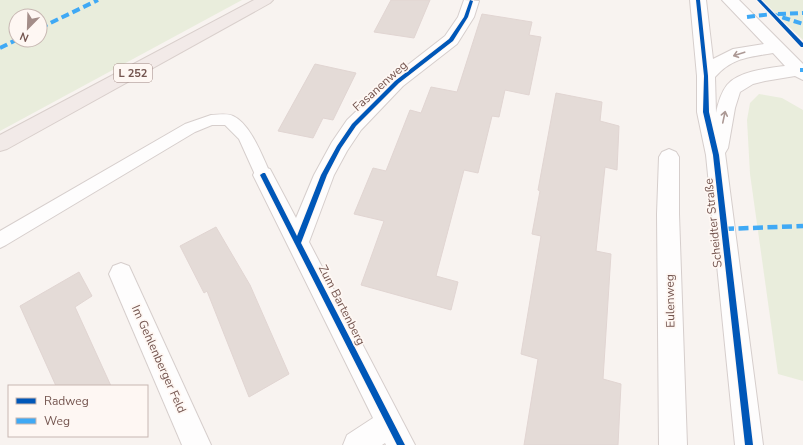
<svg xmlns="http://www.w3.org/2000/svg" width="803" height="445" font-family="'Nunito Sans',sans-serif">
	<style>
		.green { fill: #e9eddc; fill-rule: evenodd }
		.building { fill: #e4dbd7; stroke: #e1d5d2 }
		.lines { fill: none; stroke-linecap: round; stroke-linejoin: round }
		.service-casing { stroke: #d6cecc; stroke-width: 2 }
		.minor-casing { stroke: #d6cecc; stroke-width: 2 }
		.tertiary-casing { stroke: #d6cecc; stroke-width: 2 }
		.trunk-casing { stroke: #d9cfcc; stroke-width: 2 }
		.service { fill: #fefdfd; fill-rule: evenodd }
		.minor { fill: #fefdfd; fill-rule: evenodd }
		.tertiary { fill: #fefdfd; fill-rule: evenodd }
		.trunk { fill: #f2eae8; fill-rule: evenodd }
		.quiet-far1 { stroke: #3fa9f5; stroke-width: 4; stroke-dasharray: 8 4; stroke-linecap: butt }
		.quiet { stroke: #3fa9f5; stroke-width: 4.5; stroke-dasharray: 10 4.5; stroke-linecap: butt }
		.cycleway-casing { stroke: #fef7f3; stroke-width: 2 }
		.cycleway { fill: #0057b8; fill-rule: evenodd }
		.oneway { stroke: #ac9995 }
		.labels { text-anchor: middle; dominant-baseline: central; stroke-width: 3.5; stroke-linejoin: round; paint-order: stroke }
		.shield { fill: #fef7f3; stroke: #9e8681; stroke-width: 1 }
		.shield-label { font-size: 11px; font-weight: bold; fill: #755650 }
		.street-label { font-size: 12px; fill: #755650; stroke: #fef7f3 }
	</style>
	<rect width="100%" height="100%" fill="#f8f3f0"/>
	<!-- green -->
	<g class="green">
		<path d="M0 0H242L0 131ZM16 16H40V40H16Z"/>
		<path d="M761 0H803V40L801 38Z"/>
		<path d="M759 94 782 98 803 110V381L778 374 750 174 747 120 750 103Z"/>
	</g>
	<!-- building -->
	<g class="building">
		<path d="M391 0H430L414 38 374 32Z"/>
		<path d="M482 14 532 22 529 35 541 37 529 95 505 90 499 117 492 116 478 173 464 170 436 276 458 282 451 310 361 285 384 221 354 214 373 168 386 171 410 110 421 113 431 87 457 92Z"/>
		<path d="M315 64 356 73 333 120 323 118 313 138 278 131Z"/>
		<path d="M556 93 602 102 600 121 619 126 617 170 605 167 596 251 611 254 603 379 621 384 618 445H524L538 359 521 354 541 236 532 234 540 191 538 190Z"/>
		<path d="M216 227 250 285 289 374 249 397 207 291 204 293 180 246Z"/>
		<path d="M79 272 92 296 75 307 111 386H56L20 306Z"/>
	</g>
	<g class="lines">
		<defs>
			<path id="service" d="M211 115C218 115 227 113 233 116 251 124 263 158 271 175L269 179 263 181 257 179 239 139 225 125H212L195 132 6 245 0 248V231L185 124Z"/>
			<g id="minor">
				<path d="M464 0 479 1 474 17 457 44 403 86 361 130 347 151 334 175 309 242 415 445H386L385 443 382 445H343L347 435 373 418 253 175 256 169 263 167 270 169 296 218 314 175 332 142 347 120 391 78 445 36 458 17Z"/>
				<path d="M669 149 676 152 679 157V214L687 445H659L657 214 659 157 662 152Z"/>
				<path d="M121 263 129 266 211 445H182L109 274 113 266Z"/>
			</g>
			<path id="tertiary" d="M690 0H706L713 59 733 49 764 44 722 0H739L803 64V80L795 76 765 81 753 84 740 92 735 108 728 148 725 153 763 445H735L706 155 697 112V76ZM773 53 785 66C769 68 738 71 727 85 721 93 718 103 716 113L715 77C732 58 748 57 773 53Z"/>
			<path id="trunk" d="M254 0H273L270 3 7 149 0 151V135Z"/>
		</defs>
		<!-- service casing -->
		<use href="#service" class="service-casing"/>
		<!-- minor casing -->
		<use href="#minor" class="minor-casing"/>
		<!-- tertiary casing -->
		<use href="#tertiary" class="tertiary-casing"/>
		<!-- trunk casing -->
		<use href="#trunk" class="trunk-casing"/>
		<!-- service -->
		<use href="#service" class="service"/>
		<!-- minor -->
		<use href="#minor" class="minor"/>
		<!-- tertiary -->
		<use href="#tertiary" class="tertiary"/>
		<!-- trunk -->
		<use href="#trunk" class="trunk"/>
		<!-- quiet-far1 -->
		<g class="quiet-far1">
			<path d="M778 14 803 13"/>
			<path d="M747 17 772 14 803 24"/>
			<path d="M40 28 98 0"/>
			<path d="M0 48 16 40"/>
			<path d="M800 70H803"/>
		</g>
		<!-- quiet -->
		<path class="quiet" d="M724 229 803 226"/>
		<defs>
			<g id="cycleway">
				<path d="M470 0 473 1 468 17 453 41 399 83 356 126 341 148 327 175 301 243 405 445H397L260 175 263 173H265L297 236 321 175 337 146 352 124 395 81 449 39 464 17Z"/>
				<path d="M696 0H700L708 76 709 112 719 155 753 445H745L713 155 703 112 704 76Z"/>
				<path d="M757 0H761L803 43V47H801Z"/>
			</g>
		</defs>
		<!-- cycleway casing -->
		<use href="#cycleway" class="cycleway-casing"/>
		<!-- cycleway -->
		<use href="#cycleway" class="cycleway"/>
	</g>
	<!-- one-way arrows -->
	<defs><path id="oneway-shaft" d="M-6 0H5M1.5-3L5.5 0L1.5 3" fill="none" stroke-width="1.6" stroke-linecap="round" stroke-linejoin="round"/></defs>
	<g class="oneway">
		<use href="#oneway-shaft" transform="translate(739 54) rotate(162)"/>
		<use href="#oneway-shaft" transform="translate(724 117) rotate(-78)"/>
	</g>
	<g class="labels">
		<!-- shield labels -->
		<rect class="shield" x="114" y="64" width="38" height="18" rx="3"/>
		<g class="shield-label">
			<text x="133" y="73">L 252</text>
		</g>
		<!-- street labels -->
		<g class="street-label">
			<text transform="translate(380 86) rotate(-42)">Fasanenweg</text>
			<text transform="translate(713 223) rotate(-96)">Scheidter Straße</text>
			<text transform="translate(670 301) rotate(-91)">Eulenweg</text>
			<text transform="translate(342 305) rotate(63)">Zum Bartenberg</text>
			<text transform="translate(159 359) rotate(66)">Im Gehlenberger Feld</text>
		</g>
	</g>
	<!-- legend -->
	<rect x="8" y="385" width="140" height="52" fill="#fef7f3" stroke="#c7b7b2"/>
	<rect x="16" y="398" width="20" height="6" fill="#0057b8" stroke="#c7b7b2"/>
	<text x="44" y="405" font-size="12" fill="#755650">Radweg</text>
	<rect x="16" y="418" width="20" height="6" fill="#3fa9f5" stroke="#c7b7b2"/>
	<text x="44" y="425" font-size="12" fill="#755650">Weg</text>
	<!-- north arrow -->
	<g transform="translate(28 28) rotate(203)"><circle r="19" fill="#fef7f3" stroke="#c7b7b2"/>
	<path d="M0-3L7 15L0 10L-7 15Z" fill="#a38d88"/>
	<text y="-6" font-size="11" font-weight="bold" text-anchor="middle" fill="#755650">N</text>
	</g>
</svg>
